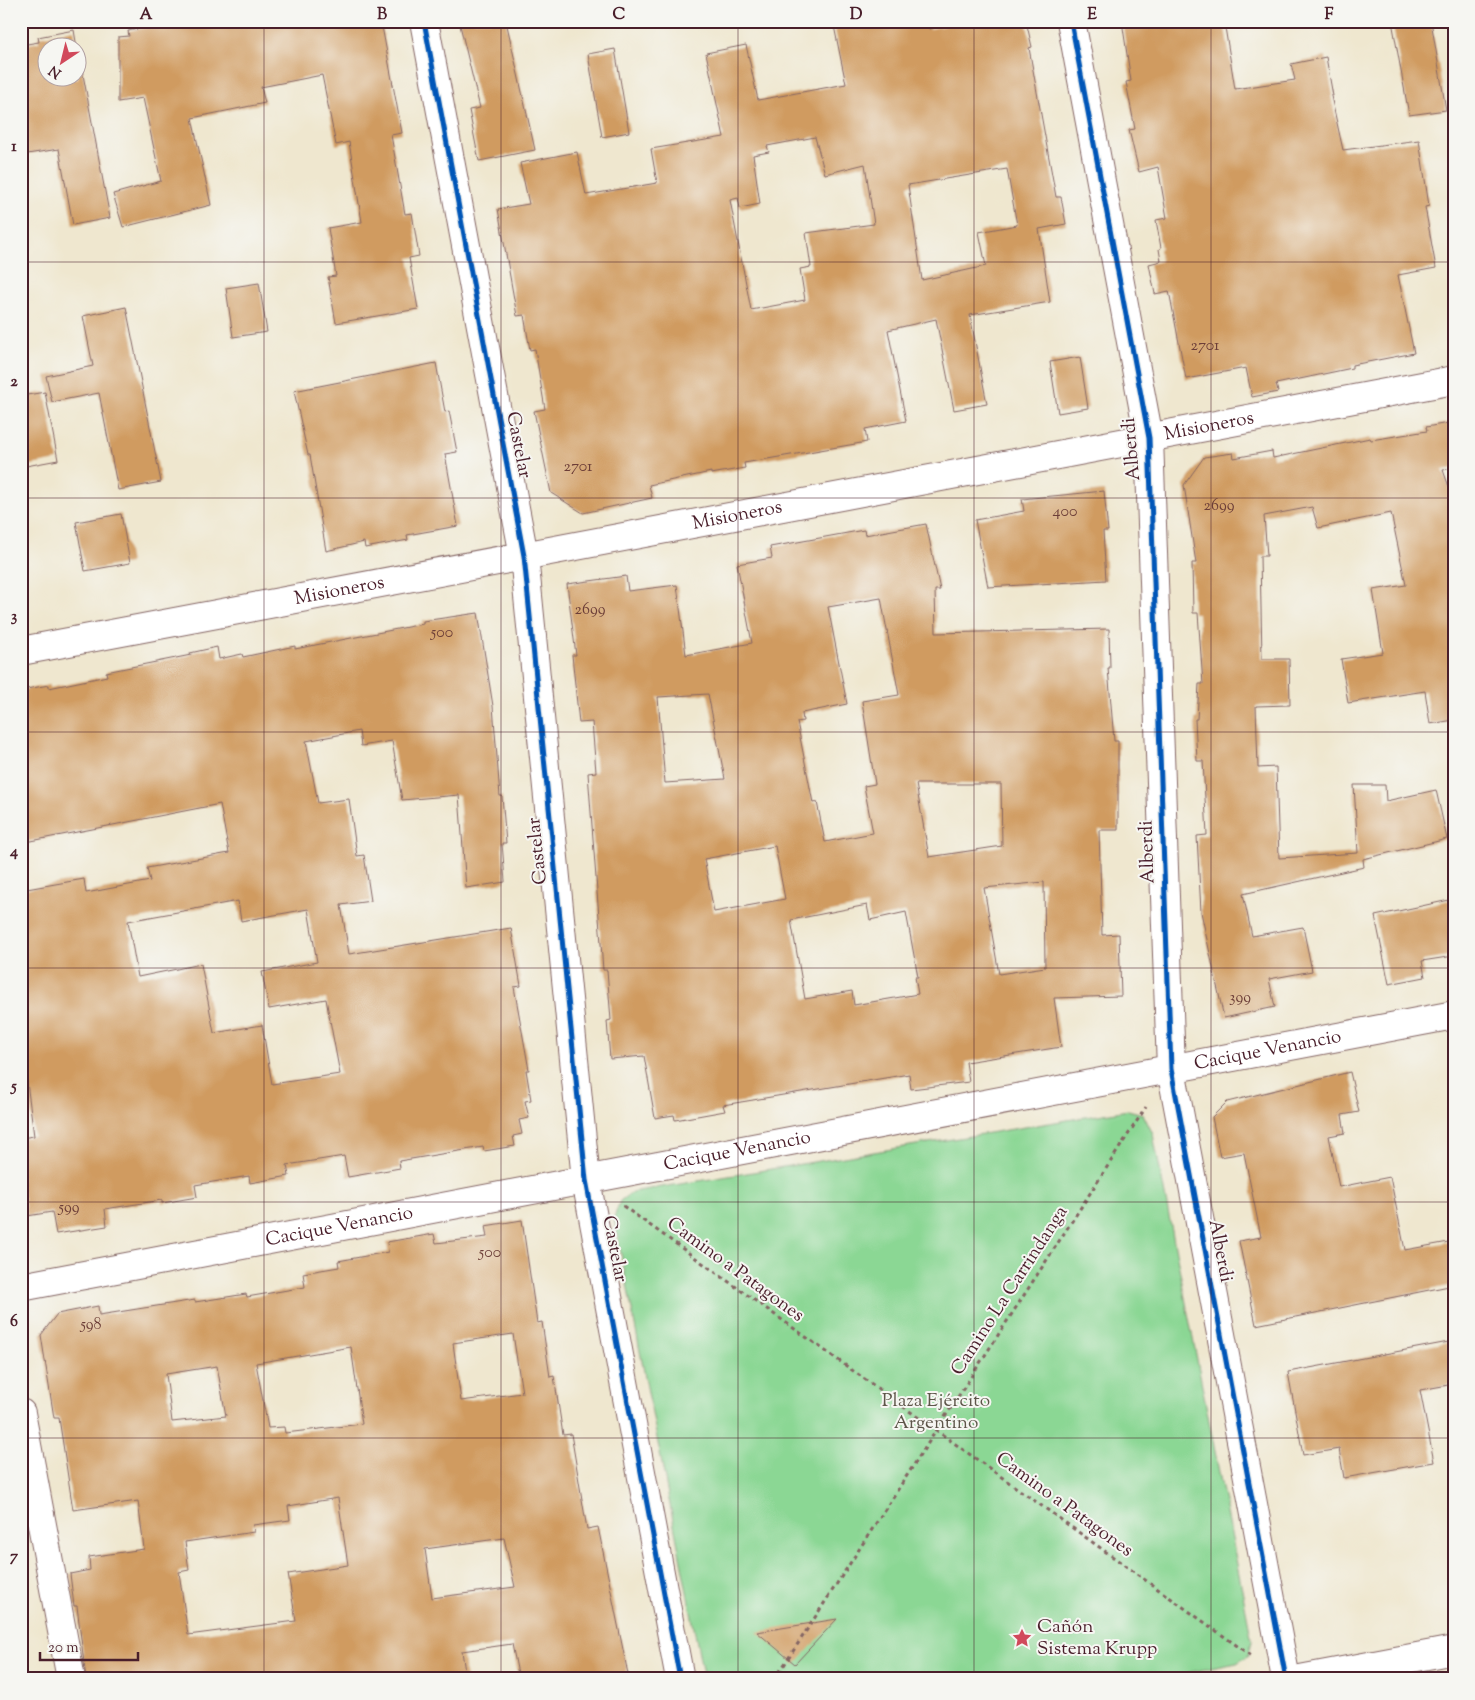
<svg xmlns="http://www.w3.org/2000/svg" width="1475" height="1700" font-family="'Sorts Mill Goudy',serif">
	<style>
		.green { fill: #8bd794; stroke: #6a7b60 }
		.building { fill: #d09b60; fill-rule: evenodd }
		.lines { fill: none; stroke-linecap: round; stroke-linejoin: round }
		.minor-casing { stroke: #846564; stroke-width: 30 }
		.path { stroke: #846564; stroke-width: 3; stroke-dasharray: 4 4; stroke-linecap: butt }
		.minor { stroke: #fff; stroke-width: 28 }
		.cycleway-casing { stroke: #f6f6f2; stroke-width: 8 }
		.cycleway { stroke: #0057b8; stroke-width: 5 }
		.grid { fill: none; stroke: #4a1f2b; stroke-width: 1; stroke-opacity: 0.55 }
		.labels { text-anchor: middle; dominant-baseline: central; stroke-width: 4; stroke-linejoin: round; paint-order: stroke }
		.number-label { font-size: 16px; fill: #6c3e38 }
		.street-label { font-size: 19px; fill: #4a1f2b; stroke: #f6f6f2 }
		.park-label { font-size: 19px; fill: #5e564a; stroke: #f6f6f2 }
		.poi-label { font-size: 19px; fill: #4a1f2b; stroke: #f6f6f2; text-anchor: start }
		.neatline { fill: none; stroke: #4a1f2b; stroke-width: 2 }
		.grid-label { font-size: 16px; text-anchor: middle; font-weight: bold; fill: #4a1f2b }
	</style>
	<rect width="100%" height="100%" fill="#f6f6f2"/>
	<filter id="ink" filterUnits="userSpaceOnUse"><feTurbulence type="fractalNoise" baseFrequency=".02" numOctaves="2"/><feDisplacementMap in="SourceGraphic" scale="10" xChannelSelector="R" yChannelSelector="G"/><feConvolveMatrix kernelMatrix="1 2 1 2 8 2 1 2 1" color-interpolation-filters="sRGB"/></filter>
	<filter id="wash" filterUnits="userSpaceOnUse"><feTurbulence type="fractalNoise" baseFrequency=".0096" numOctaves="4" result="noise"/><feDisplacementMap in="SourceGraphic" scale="20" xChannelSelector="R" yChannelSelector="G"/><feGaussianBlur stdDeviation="1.12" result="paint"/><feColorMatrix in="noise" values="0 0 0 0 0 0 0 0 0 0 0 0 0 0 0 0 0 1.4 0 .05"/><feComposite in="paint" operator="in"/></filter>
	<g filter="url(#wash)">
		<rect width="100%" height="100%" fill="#efe7cf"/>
		<!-- green -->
		<path class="green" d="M1128 1110 1143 1114 1153 1134 1252 1641 1249 1655 1237 1663 1156 1679H704L614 1218 620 1201 632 1192Z"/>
		<g id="blocks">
			<!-- building -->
			<g class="building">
				<path d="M177 21H381L402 133 391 135 405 214 412 213 419 256 409 258 418 309 336 323 328 277 336 276 328 228 362 222 349 142 336 145 322 75 261 87 265 103 192 118 211 205 123 227 113 194 161 181 143 98 118 102V37L129 36 128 31Z"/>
				<path d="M459 21H506L535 150 479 161 469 110 480 108Z"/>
				<path d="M833 21H927L929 29 967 21H1026L1032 47 1029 48 1056 197H1061L1066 224 1039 229 1050 302 970 315 987 404 954 410 936 319 888 330 906 421 865 429 867 442 744 463 745 468 711 474V472L649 485 652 498 583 513 551 493 534 411 545 409 535 349 530 350 524 315 517 316 498 209 529 204 520 163 577 152 586 195 657 183 651 149 724 137 706 53 746 45 758 100 846 84ZM815 137 825 174 865 164 874 224 806 233 811 267 800 269 805 300 751 310 730 200 738 198 740 208 760 204 753 155 769 152 767 146ZM1007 169 1017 225 979 232 986 266 922 280 908 185Z"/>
				<path d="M1122 21H1224L1235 89 1295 80 1291 64 1326 57 1333 96H1331L1343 150 1419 140 1429 206 1425 207 1436 268 1398 275 1414 353 1352 365V368L1276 384 1278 392 1252 397 1246 368 1186 379 1169 291 1155 294 1149 264 1161 261 1159 249 1161 248 1156 220 1167 218 1158 167 1139 172 1129 130 1135 129 1126 82 1131 81Z"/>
				<path d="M1392 21H1431L1446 110 1409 115Z"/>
				<path d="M74 30 77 48H48V78H78V48L110 218 73 225 59 149 21 155V45L39 42 38 37Z"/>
				<path d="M615 49 629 132 602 137 588 54Z"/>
				<path d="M259 283 267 332 233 337 226 288Z"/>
				<path d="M126 307 161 482 118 490 99 393 52 402 46 376 93 366 83 316Z"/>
				<path d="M1080 357 1088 408 1058 413 1050 362Z"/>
				<path d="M436 363 445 412 449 411 457 452 445 454 458 526 407 535 408 540 365 548 364 542 326 551 310 455H308L294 391Z"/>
				<path d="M45 392 58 460 21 467V396Z"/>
				<path d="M1454 422V468L1443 470 1454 501V720L1430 724 1425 691 1348 703 1341 659 1383 653 1373 590 1406 585 1391 513 1318 528 1312 507 1264 516 1267 556H1260L1262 659H1289L1290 705 1256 706 1258 768 1276 767 1279 858 1358 853 1354 785H1385L1386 801 1436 790 1447 839 1363 859 1364 867 1243 894 1252 936 1303 927 1312 971 1269 979 1275 1007 1224 1018 1201 912 1197 836 1207 835 1203 761H1197L1195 719H1197L1199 684H1203L1198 613H1193L1192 563H1196L1184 485 1204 457 1233 453 1234 458 1272 451 1273 458 1370 438 1371 440 1427 431 1426 427Z"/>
				<path d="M1104 491 1108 531H1103L1106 580 988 587 975 520 1024 511 1022 499Z"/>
				<path d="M121 514 130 563 85 571 76 522Z"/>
				<path d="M926 524 940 590H935L936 633 1109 629 1110 668H1108L1114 741H1118V830H1099L1102 935 1119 934 1121 996 1054 998 1061 1047 966 1062 969 1082 911 1089 909 1074 723 1105 725 1111 675 1120 674 1115 655 1118 644 1056 610 1059 607 1021 611 1020 607 970H603L588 773 596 772 592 722 579 723 572 655H576L567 584 626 576 628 591 677 585 686 655 752 643 737 564 772 558 770 547 864 530 865 535ZM881 598 899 695 862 701 875 784 864 786 873 833 825 842 817 802 813 803 797 722 803 721 802 713 847 704 828 607ZM708 694 725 779 665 783 658 697ZM916 784H1001L1002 846 929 857ZM775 846 785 899 714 912 704 859ZM1044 882 1045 967 999 974 984 888ZM867 905 870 920 906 912 918 977H915L918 994 854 1005 852 991 805 999 791 920Z"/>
				<path d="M478 613 493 706 500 796H502L506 843H502L505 882 466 888 459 795 402 800 392 741 361 746 359 731 306 741 318 803 349 799 357 856 364 855 371 901 341 905 349 954 511 928 521 986 514 987 529 1070H526L531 1100 525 1101 529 1118 519 1120 522 1134 513 1136 515 1146 484 1151 483 1147 399 1161 400 1168 348 1177 344 1156 287 1165 289 1176 250 1183 249 1176 195 1185 197 1197 162 1203V1200L105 1209 107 1226 56 1234 52 1212 27 1216 21 1183V1138L34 1136 21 1037V890L84 879 86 893 150 881 147 868 229 853 220 804 21 843V690L49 685V688L107 676 106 672 191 655 190 653 217 647 219 659 242 654 243 657 295 646V649L387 631 423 624V621ZM238 901 241 921 308 909 317 962 262 972 269 1009 326 999 340 1074 272 1084 262 1025 214 1033 201 964 138 977 128 921Z"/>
				<path d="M1454 899V956L1422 961 1425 977 1389 984 1375 916Z"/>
				<path d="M1350 1072 1359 1112 1342 1115 1345 1133 1329 1136 1339 1187 1390 1177 1405 1250 1454 1241V1285L1256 1325 1239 1241 1261 1237 1244 1153 1220 1157 1212 1117 1227 1102Z"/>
				<path d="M522 1220 537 1323 542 1322 550 1377 554 1376 563 1435 571 1434 587 1529 598 1527 629 1679H519L512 1644 462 1651 466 1679H86L77 1606H74L70 1574 90 1570 89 1557 144 1549 138 1501 73 1510 59 1418H54L41 1335 57 1314 98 1306 99 1315 195 1300V1302L246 1294 247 1297 305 1287 303 1273 339 1267 338 1261 388 1252 387 1242 434 1234 436 1243 487 1237 485 1226ZM513 1334 522 1393 461 1401 453 1343ZM351 1347 362 1424 285 1433 284 1427 268 1428 256 1363ZM217 1366 226 1416 172 1422 166 1374ZM338 1498 348 1565 288 1574 296 1621 188 1635 179 1572 189 1570 185 1542 254 1532 253 1525 290 1520 288 1506ZM504 1538 515 1587 432 1598 425 1549Z"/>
				<path d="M1454 1341V1384L1420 1390 1434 1462 1344 1478 1339 1449 1303 1455 1288 1372Z"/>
				<path d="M837 1619 795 1664 757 1632Z"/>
			</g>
		</g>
	</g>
	<g filter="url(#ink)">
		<use href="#blocks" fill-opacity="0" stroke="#846564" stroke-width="1"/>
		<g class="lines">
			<defs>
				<g id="minor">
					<path d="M424 21 524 556 586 1180 680 1679"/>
					<path d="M1071 21 1149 438 1171 1069 1286 1679"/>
					<path id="s1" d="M21 651 1454 380"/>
					<path id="s2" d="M21 1287 1454 1015"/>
					<path d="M21 1413 71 1679"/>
					<path d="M1300 1679 1454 1650"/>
				</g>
			</defs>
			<!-- minor casing -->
			<use href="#minor" class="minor-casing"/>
			<!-- path -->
			<g class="path">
				<path d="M623 1206 1250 1655"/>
				<path d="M775 1679 1146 1107"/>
			</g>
			<!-- minor -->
			<use href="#minor" class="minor"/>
			<defs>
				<g id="cycleway">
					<path d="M424 21 524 556 586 1180 680 1679"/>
					<path d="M1071 21 1149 438 1171 1069 1286 1679"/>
				</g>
			</defs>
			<!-- cycleway casing -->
			<use href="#cycleway" class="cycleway-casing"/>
			<!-- cycleway -->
			<use href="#cycleway" class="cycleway"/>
		</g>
	</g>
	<!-- grid -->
	<path class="grid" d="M264 21V1679M501 21V1679M738 21V1679M974 21V1679M1211 21V1679M21 262H1454M21 498H1454M21 732H1454M21 968H1454M21 1202H1454M21 1438H1454"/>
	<!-- icons -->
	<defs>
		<symbol id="sight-bare" viewBox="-9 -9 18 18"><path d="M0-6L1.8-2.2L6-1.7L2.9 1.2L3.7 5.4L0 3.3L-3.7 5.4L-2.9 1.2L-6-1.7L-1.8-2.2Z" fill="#d1495b" stroke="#f6f6f2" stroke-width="2.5" paint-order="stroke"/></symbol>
	</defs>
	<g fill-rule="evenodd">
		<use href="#sight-bare" x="1008" y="1624" width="28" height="28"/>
	</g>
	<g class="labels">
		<!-- number labels -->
		<g class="number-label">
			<text x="1205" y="346">2701</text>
			<text x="578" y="467">2701</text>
			<text x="1219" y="506">2699</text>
			<text x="1065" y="512">400</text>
			<text x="590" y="610">2699</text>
			<text x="442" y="633">500</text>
			<text x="1240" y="998">399</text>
			<text x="69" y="1208">599</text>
			<text x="490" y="1253">500</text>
			<text x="91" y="1325">598</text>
		</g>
		<!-- street labels -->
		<g class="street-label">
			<text stroke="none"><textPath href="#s1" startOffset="1209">Misioneros</textPath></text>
			<text transform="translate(518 445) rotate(79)">Castelar</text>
			<text transform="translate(1132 449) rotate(-95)">Alberdi</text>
			<text stroke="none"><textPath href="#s1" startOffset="729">Misioneros</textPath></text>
			<text stroke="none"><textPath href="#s1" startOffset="324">Misioneros</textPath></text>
			<text transform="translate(538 851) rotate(-96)">Castelar</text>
			<text transform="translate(1148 852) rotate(-92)">Alberdi</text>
			<text stroke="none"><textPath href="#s2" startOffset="1269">Cacique Venancio</textPath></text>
			<text stroke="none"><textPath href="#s2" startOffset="729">Cacique Venancio</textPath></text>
			<text stroke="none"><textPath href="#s2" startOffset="324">Cacique Venancio</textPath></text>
			<text transform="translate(614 1249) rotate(79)">Castelar</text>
			<text transform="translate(1220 1251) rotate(79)">Alberdi</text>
			<text transform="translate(735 1270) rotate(36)">Camino a Patagones</text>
			<text transform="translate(1010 1291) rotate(-57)">Camino La Carrindanga</text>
			<text transform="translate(1064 1505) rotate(36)">Camino a Patagones</text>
		</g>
		<!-- park labels -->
		<g class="park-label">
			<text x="936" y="1401">Plaza Ejército<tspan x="936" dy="22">Argentino</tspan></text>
		</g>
		<!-- poi labels -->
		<g class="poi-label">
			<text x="1037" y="1627">Cañón<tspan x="1037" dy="22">Sistema Krupp</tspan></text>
		</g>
	</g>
	<!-- margin -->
	<rect width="1475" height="1700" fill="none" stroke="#f6f6f2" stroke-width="55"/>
	<!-- north arrow -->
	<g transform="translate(62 62) rotate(215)"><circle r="24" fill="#f6f6f2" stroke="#b1a0a2"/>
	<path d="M0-4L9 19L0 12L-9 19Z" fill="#d1495b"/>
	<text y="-8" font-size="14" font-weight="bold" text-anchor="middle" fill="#4a1f2b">N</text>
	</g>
	<!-- scale -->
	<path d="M40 1652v8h98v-8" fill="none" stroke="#4a1f2b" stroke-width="2.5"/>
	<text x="48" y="1652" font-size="15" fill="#4a1f2b" stroke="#f6f6f2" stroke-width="4" paint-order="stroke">20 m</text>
	<rect x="28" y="28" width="1420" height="1644" class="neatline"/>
	<g class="grid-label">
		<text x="146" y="19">A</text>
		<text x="382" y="19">B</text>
		<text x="619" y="19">C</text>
		<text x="856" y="19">D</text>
		<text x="1092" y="19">E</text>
		<text x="1329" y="19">F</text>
		<text x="14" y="151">1</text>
		<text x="14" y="386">2</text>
		<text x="14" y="621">3</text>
		<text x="14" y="856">4</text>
		<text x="14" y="1091">5</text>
		<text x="14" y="1326">6</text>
		<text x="14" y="1561">7</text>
	</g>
</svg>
